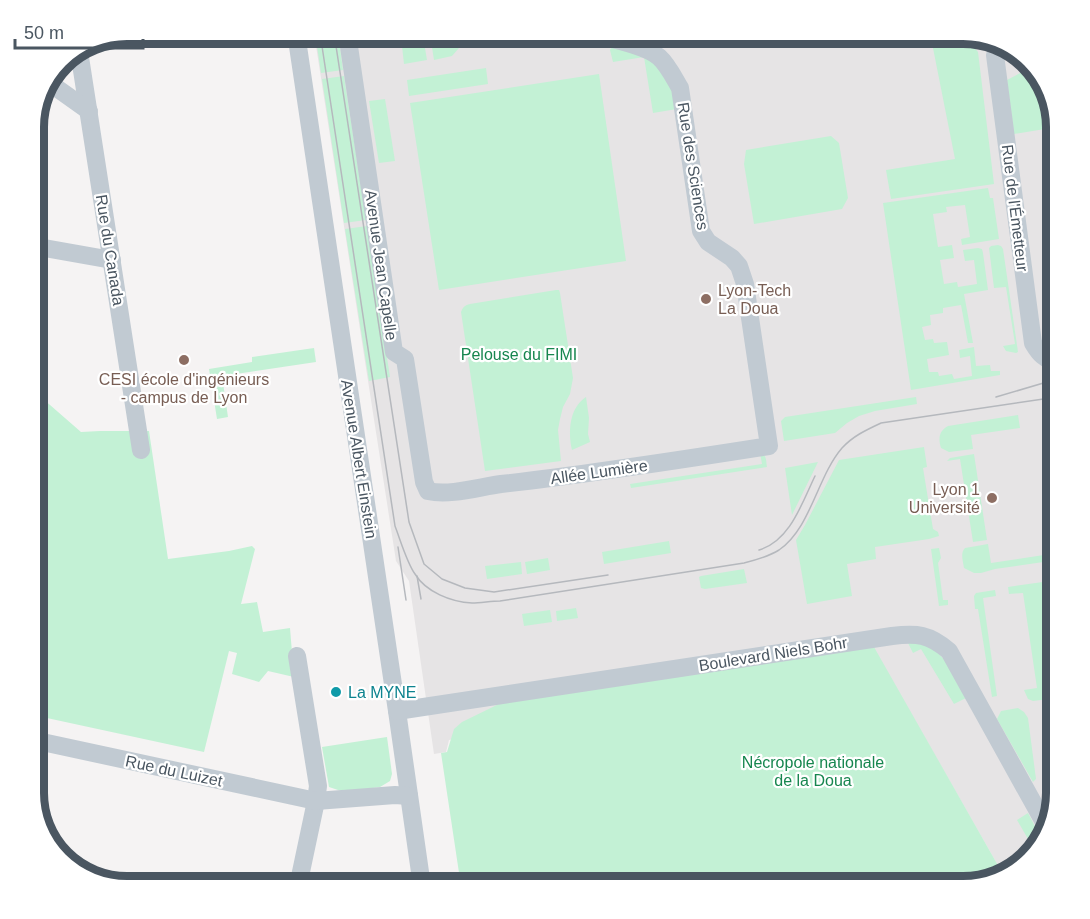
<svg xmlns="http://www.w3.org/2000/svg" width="1090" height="919" font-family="Helvetica,sans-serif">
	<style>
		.education { fill: #e6e4e5 }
		.green { fill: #c3f1d5 }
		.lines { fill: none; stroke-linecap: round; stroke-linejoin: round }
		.minor { stroke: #c1cad2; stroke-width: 18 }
		.tram { stroke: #b5b8bd; stroke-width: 1.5 }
		.education-dot { fill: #8d6e63; stroke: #fff; stroke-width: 2 }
		.culture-dot { fill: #0f9aa8; stroke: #fff; stroke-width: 2 }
		.labels { text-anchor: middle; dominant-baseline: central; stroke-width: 4.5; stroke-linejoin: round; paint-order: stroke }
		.street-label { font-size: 16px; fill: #4a5661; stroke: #fff }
		.education-label { font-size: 16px; fill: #785e54; stroke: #fff; text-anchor: start }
		.park-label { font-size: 16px; fill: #17864f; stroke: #fff }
		.culture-label { font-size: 16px; fill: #0d838f; stroke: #fff; text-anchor: start }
		.rim { fill: none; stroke: #4a5661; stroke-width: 8 }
	</style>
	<rect width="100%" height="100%" fill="#f5f3f3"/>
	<!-- education -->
	<path class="education" d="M314 33H964L1025 56 1050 91 1057 127V793L1034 854 1004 876 873 647 449 740 446 752 434 754 409 581 396 561Z"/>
	<!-- green -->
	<g class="green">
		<path d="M315 33H338L343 70 321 73Z"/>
		<path d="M463 33H472L452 56 434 60 431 41 463 36Z"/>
		<path d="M506 33H551L587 41 592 43 594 48Z"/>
		<path d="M964 36 978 52 994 184 891 199 886 170 955 159 932 43Z"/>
		<path d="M424 42 427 60 404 64 402 46Z"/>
		<path d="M612 47 649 58 671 82 677 109 653 113 644 57 613 62 610 50Z"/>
		<path d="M486 68 488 84 409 96 407 80Z"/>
		<path d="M1022 72 1042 79 1050 91 1057 127 1014 134 1007 80Z"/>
		<path d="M599 74 626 261 439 290 410 103Z"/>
		<path d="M344 76 366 220 344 223 322 79Z"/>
		<path d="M385 99 395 161 379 163 369 101Z"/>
		<path d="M831 136 839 143 848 198 842 209 754 224 744 164 746 150Z"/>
		<path d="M988 188 990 198H993L999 239 962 245 961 239 970 237 965 205 946 207 947 212 933 214 938 247 952 245 954 258 940 260 944 284 957 282 958 287 977 284 974 260 965 261 963 250 978 248 982 249 983 253 988 290 964 294 973 343H968L961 305 943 308V313L930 315 931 325 922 327 925 340 933 339 934 343 947 342 949 355 927 359 929 372H938L939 376 952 374 954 379 972 376 970 356 960 358 959 350 974 347 976 366 990 365 991 371H1000V375L911 390 883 203Z"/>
		<path d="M367 226 390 377 369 381 345 229Z"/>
		<path d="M998 245 1001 246 1003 249 1018 352 1016 353 1006 351 1003 346 1015 344 1006 287 994 288 989 248 991 246Z"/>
		<path d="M556 290H559L560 293 573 378 570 394 563 407 560 419 558 430 561 461 485 471 461 312C463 307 465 305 470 304Z"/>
		<path d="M314 348 316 362 222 376 228 417 217 419 209 369 252 362V357Z"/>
		<path d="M33 392 42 398 81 432 100 431H149L168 559 229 551 252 546 255 549 241 604 257 602 263 632 290 628 294 677 268 671 259 682 232 674 237 653 229 651 204 752 33 715Z"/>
		<path d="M586 397 589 418 588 434 590 442 572 450C568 432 569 408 586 397Z"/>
		<path d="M916 397 917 404 875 411 859 416 847 423 835 433 784 441 781 421 785 417Z"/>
		<path d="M1018 415 1020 428 971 435 973 449 949 452 941 448C938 438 939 431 948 426Z"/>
		<path d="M924 447 927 467 923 468 933 529 938 532 939 536 929 539 875 547 876 559 847 564 852 596 807 604 796 540 805 525 839 460Z"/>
		<path d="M760 453C767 455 766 461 767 467L631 488 630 484 762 464Z"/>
		<path d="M974 454 987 540 973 542 960 459 947 461 950 458Z"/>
		<path d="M818 462 792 515 785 468Z"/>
		<path d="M669 541 671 553 604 564 602 552Z"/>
		<path d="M988 544 991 563 1057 553V560L995 569 981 573H974L964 568C963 561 960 553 965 548Z"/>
		<path d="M939 548 941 558 938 563 943 600H948V605L939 606 931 549Z"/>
		<path d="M548 558 550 570 527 574 525 562Z"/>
		<path d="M521 562 522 574 487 579 485 566Z"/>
		<path d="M744 569 747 583 705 589 701 588 699 577 701 576Z"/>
		<path d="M1057 580V585L1047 587 1057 655V698L1033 701 1028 699 1024 690 1037 688 1023 593 1009 594 1008 587Z"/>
		<path d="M995 590 996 596 983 598 997 696 992 697 978 609H975L974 596 976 593Z"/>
		<path d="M576 608 578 618 557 621 556 611Z"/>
		<path d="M550 610 552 622 524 626 522 614Z"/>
		<path d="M907 641C913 643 920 643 926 645 946 653 956 680 966 698L954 704 921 649 913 653Z"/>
		<path d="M874 647 1004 876 999 879 963 886H461L441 753 447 752 454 729 462 722 503 702Z"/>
		<path d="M1018 708 1024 712 1028 718 1036 779 1033 782 997 719 1001 711Z"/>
		<path d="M387 737 392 774 390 781 380 787 344 792 329 787 322 747Z"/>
		<path d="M1028 813 1040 836 1035 851 1017 820Z"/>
	</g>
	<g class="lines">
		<!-- minor -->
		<g class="minor">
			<path d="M296 33 397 711 422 886"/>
			<path d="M347 33 394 352 405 359 424 482 428 491C450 496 479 487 501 484 591 474 679 460 769 446L745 284 739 266 732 258 708 242 701 231 680 88C674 78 668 65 659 57 645 45 607 38 588 33"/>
			<path d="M1003 48 995 55 1033 343C1039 353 1045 361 1057 361"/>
			<path d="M79 51 141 450"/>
			<path d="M51 84 89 111"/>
			<path d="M33 246 112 260"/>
			<path d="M297 656 318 786 316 801 298 886"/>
			<path d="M397 711 892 636C917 633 929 634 949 651L1045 824"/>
			<path d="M33 740 316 801 395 795 409 796"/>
		</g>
		<!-- tram -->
		<g class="tram">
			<path d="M320 33 395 526C400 539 407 563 415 574 426 592 451 602 472 603 481 603 491 601 500 601L744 563C756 560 768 557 779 550 811 528 817 477 842 448 853 436 866 430 881 423L1057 397"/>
			<path d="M334 33 409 522 424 564 442 579 465 588 494 592 608 575"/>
			<path d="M996 397 1057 379"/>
			<path d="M398 547 406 600"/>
			<path d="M759 550C790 541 802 503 815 476"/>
			<path d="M417 576 421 599"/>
		</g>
	</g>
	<!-- markers -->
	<g class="education-dot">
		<circle cx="706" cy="299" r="6"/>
		<circle cx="184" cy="360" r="6"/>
		<circle cx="992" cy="498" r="6"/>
	</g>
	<circle class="culture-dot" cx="336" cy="692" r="6"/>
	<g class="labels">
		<!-- street labels -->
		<g class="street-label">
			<text transform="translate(693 166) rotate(81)">Rue des Sciences</text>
			<text transform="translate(1015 208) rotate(83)">Rue de l'Émetteur</text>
			<text transform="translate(110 250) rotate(81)">Rue du Canada</text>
			<text transform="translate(381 265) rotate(82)">Avenue Jean Capelle</text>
			<text transform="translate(359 459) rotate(81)">Avenue Albert Einstein</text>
			<text transform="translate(599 472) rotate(-8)">Allée Lumière</text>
			<text transform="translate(773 654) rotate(-9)">Boulevard Niels Bohr</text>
			<text transform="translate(174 771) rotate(12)">Rue du Luizet</text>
		</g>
		<!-- education labels -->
		<g class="education-label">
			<text x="718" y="290">Lyon-Tech<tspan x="718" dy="18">La Doua</tspan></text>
			<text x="184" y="379" text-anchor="middle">CESI école d'ingénieurs<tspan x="184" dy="18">- campus de Lyon</tspan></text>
			<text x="980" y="489" text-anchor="end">Lyon 1<tspan x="980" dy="18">Université</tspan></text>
		</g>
		<!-- park labels -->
		<g class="park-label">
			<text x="519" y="354">Pelouse du FIMI</text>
			<text x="813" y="762">Nécropole nationale<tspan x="813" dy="18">de la Doua</tspan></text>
		</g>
		<!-- culture labels -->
		<g class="culture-label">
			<text x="348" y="692">La MYNE</text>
		</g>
	</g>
	<!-- crop -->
	<path d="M0 0H1090V919H0ZM127 44H963A83 83 0 0 1 1046 127V793A83 83 0 0 1 963 876H127A83 83 0 0 1 44 793V127A83 83 0 0 1 127 44Z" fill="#fff" fill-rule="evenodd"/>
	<path class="rim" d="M127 44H963A83 83 0 0 1 1046 127V793A83 83 0 0 1 963 876H127A83 83 0 0 1 44 793V127A83 83 0 0 1 127 44Z"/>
	<!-- scale -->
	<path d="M15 39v9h128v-9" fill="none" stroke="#4a5661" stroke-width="3"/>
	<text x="24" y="39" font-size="18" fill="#4a5661" stroke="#ffffff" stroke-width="4.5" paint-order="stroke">50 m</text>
</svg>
